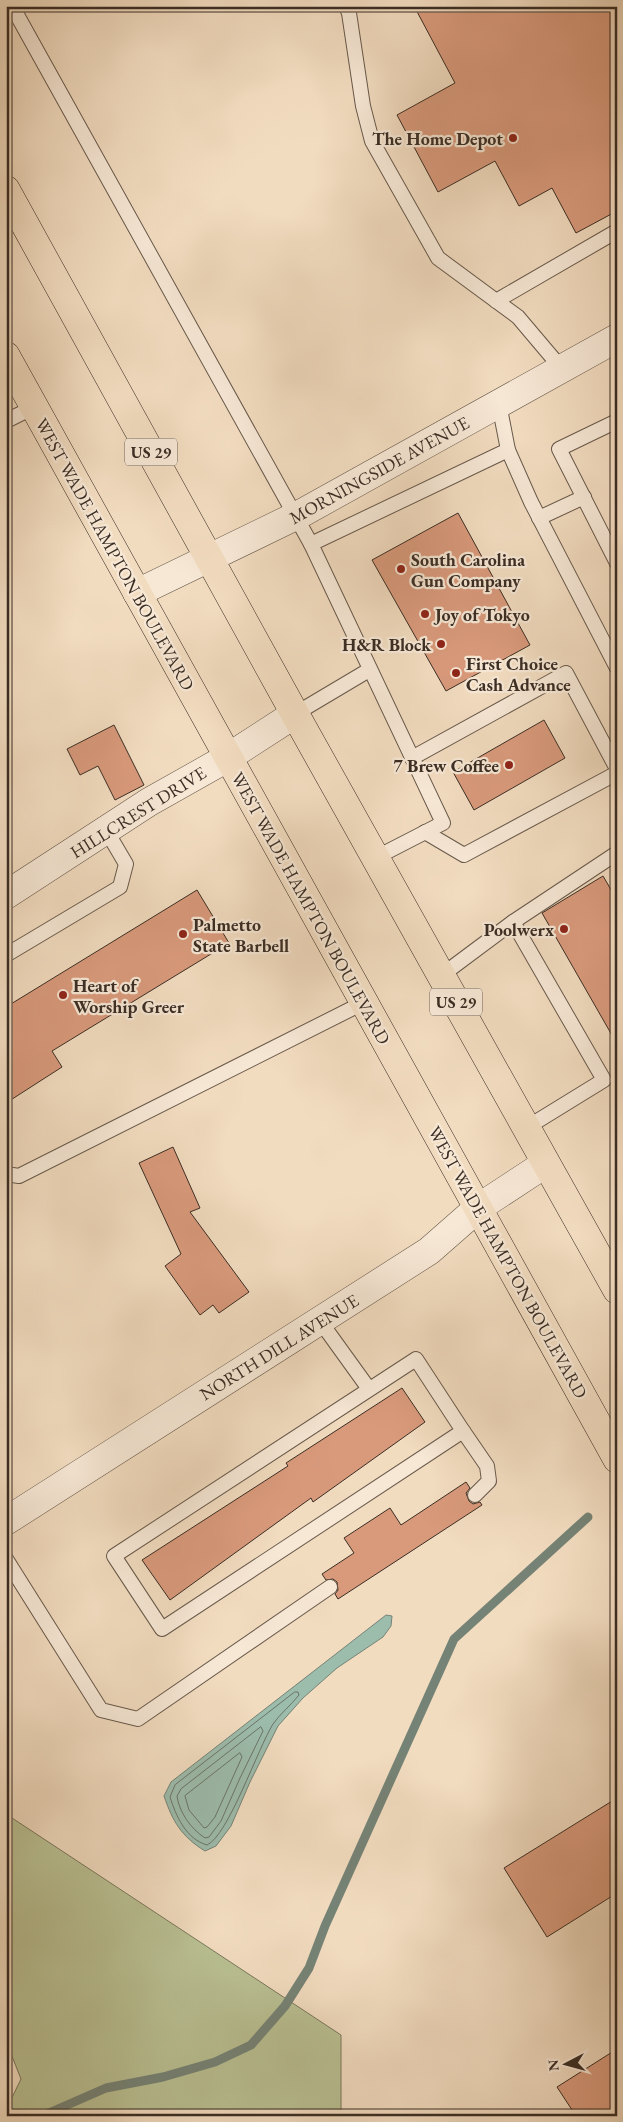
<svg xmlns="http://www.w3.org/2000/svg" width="623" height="2122" font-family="'EB Garamond',serif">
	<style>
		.green { fill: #b9c093; stroke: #7a765c }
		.water { fill: #9cbcac; stroke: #758376 }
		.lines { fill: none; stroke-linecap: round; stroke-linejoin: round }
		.shore { stroke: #6b7468; stroke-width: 1 }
		.stream { stroke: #758376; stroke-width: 9 }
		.building { fill: #d99a7c; stroke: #3a2d24 }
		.service-casing { stroke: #68594b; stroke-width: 16 }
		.minor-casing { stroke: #68594b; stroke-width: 29 }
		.tertiary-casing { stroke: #68594b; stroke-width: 29 }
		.primary-casing { stroke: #3a2d24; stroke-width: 29 }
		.service { stroke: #f7e8d6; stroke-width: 14 }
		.minor { stroke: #f7e8d6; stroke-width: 28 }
		.tertiary { stroke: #f7e8d6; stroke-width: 28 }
		.primary { stroke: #f2dcc0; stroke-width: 28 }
		.poi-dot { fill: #8f2418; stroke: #f7e8d6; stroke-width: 2 }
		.labels { text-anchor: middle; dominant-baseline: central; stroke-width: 4.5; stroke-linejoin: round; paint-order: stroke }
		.shield { fill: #f7e8d6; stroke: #736559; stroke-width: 1 }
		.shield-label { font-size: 16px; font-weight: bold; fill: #3a2d24 }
		.poi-label { font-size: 18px; font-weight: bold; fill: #3a2d24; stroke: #f7e8d6; text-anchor: start }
		.street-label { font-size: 18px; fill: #3a2d24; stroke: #f7e8d6 }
	</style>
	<rect width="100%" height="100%" fill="#f2dcc0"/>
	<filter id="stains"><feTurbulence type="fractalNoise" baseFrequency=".004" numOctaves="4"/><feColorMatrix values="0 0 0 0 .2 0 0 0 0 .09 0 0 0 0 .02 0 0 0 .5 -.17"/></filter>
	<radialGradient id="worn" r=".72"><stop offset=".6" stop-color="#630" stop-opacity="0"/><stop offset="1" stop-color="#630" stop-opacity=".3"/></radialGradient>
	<!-- green -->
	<path class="green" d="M6 1814 341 2035V2116H6V2110L21 2079 6 2041Z"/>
	<!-- water -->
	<path class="water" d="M386 1615 392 1616 391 1626 383 1637 337 1668 303 1698 278 1726 250 1782 231 1826 216 1846 205 1851C181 1836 173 1822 164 1796L171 1782Z"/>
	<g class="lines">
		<!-- shore -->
		<g class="shore">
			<path d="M295 1692H298L299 1695C291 1705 280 1714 273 1724 258 1748 228 1836 207 1845 186 1839 176 1816 170 1797L175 1785Z"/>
			<path d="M261 1727 263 1731 240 1778 221 1821 209 1837 205 1838C191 1829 179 1812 177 1796L181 1789Z"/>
			<path d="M240 1753 242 1757 215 1817 207 1827 204 1828 189 1810 185 1796Z"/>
		</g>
		<!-- stream -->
		<path class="stream" d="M42 2116 106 2088 163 2077 215 2062 251 2045 285 2006 309 1968 325 1926 454 1639 588 1517"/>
	</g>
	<!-- building -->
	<g class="building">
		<path d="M414 6H617V211L576 233 552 188 519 206 495 161 438 192 397 115 455 83Z"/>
		<path d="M458 513 530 645 446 691 372 560Z"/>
		<path d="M544 720 565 758 474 810 453 772Z"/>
		<path d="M114 725 144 785 115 800 98 766 80 775 67 749Z"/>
		<path d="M603 876 617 900V1044L542 913Z"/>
		<path d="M197 890 229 943 52 1051 62 1067 6 1103V1007Z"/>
		<path d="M173 1147 200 1208 190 1212 249 1292 219 1313 213 1305 200 1315 165 1266 181 1254 139 1163Z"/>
		<path d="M402 1388 425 1422 313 1502 311 1498 170 1600 142 1560 288 1466 286 1463Z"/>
		<path d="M466 1482 470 1488 466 1493 469 1501 473 1504 480 1502 482 1505 338 1599 335 1594 338 1590 337 1582 333 1579 326 1580 322 1574 354 1553 344 1538 390 1508 401 1525Z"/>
		<path d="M617 1798V1893L547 1937 504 1868Z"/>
		<path d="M617 2049V2116H576L557 2087Z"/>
	</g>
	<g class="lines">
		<defs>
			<g id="service">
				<path d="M12 6 311 544"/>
				<path d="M346 6 349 13 363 106 372 141 438 258 518 317 562 369"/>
				<path d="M496 301 617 231"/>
				<path d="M6 421 34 407"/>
				<path d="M617 421 559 449 617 563"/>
				<path d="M508 450 531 502 617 668"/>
				<path d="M539 518 584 497"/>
				<path d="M295 714 369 670"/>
				<path d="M412 758 566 673 617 769"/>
				<path d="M425 832 464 855 617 773"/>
				<path d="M375 858 443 823 311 544 508 450 499 404"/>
				<path d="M513 922 617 853"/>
				<path d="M6 955 120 887 126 864 106 830"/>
				<path d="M442 975 513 922 604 1080 526 1128"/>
				<path d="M6 1174 19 1176 363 1003"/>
				<path d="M320 1321 369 1389"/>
				<path d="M416 1359 463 1431 162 1629 114 1556Z"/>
				<path d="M463 1431 487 1466 489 1481 475 1495"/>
				<path d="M6 1559 101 1710 138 1719 330 1587"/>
			</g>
			<g id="minor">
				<path d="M137 593 302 513 617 338"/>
				<path d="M6 1521 429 1251 478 1208 545 1164"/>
			</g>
			<path id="tertiary" d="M6 895 149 802 227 758 295 714"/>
			<g id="primary">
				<path d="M6 190 295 714 617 1290"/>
				<path d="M6 356 617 1459"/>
			</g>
		</defs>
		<!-- service casing -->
		<use href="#service" class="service-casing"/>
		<!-- minor casing -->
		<use href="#minor" class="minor-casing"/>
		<!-- tertiary casing -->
		<use href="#tertiary" class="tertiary-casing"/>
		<!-- primary casing -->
		<use href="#primary" class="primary-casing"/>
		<!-- service -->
		<use href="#service" class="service"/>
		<!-- minor -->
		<use href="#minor" class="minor"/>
		<!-- tertiary -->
		<use href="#tertiary" class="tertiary"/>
		<!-- primary -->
		<use href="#primary" class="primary"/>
	</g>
	<!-- markers -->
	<g class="poi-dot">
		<circle cx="513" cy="138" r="5"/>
		<circle cx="401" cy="569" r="5"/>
		<circle cx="425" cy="614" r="5"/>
		<circle cx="441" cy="644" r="5"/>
		<circle cx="456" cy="673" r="5"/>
		<circle cx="509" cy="765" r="5"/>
		<circle cx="564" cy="929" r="5"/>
		<circle cx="183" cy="934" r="5"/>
		<circle cx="63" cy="995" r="5"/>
	</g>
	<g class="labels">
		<!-- shield labels -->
		<g class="shield">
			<rect x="125" y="438.5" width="52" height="27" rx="4"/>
			<rect x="430" y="988.5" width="52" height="27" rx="4"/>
		</g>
		<g class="shield-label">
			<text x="151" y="452">US 29</text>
			<text x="456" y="1002">US 29</text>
		</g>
		<!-- poi labels -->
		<g class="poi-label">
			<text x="503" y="138" text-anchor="end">The Home Depot</text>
			<text x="411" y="559">South Carolina<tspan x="411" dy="21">Gun Company</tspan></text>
			<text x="435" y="614">Joy of Tokyo</text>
			<text x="431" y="644" text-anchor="end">H&amp;R Block</text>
			<text x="466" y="663">First Choice<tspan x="466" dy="21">Cash Advance</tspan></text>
			<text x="499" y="765" text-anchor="end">7 Brew Coffee</text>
			<text x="193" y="924">Palmetto<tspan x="193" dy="21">State Barbell</tspan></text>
			<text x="554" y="929" text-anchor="end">Poolwerx</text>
			<text x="73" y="985">Heart of<tspan x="73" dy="21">Worship Greer</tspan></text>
		</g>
		<!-- street labels -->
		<g class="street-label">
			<text transform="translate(379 470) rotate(-29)">MORNINGSIDE AVENUE</text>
			<text transform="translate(115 554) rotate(61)">WEST WADE HAMPTON BOULEVARD</text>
			<text transform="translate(138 812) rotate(-32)">HILLCREST DRIVE</text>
			<text transform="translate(311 908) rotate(61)">WEST WADE HAMPTON BOULEVARD</text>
			<text transform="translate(508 1262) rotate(61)">WEST WADE HAMPTON BOULEVARD</text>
			<text transform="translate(279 1347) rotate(-32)">NORTH DILL AVENUE</text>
		</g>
	</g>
	<!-- margin -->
	<rect width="623" height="2122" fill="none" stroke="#f2dcc0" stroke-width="25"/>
	<rect x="8" y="8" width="608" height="2107" fill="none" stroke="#3a2d24" stroke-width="2.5"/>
	<rect x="12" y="12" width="598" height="2097" fill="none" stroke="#3a2d24"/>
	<!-- north arrow -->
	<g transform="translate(566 2064) rotate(264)" stroke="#f7e8d6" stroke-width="4" paint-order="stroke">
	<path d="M0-4L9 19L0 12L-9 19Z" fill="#3a2d24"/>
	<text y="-8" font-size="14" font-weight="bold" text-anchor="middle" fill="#3a2d24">N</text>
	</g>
	<rect width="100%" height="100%" filter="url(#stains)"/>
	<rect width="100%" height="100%" fill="url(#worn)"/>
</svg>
